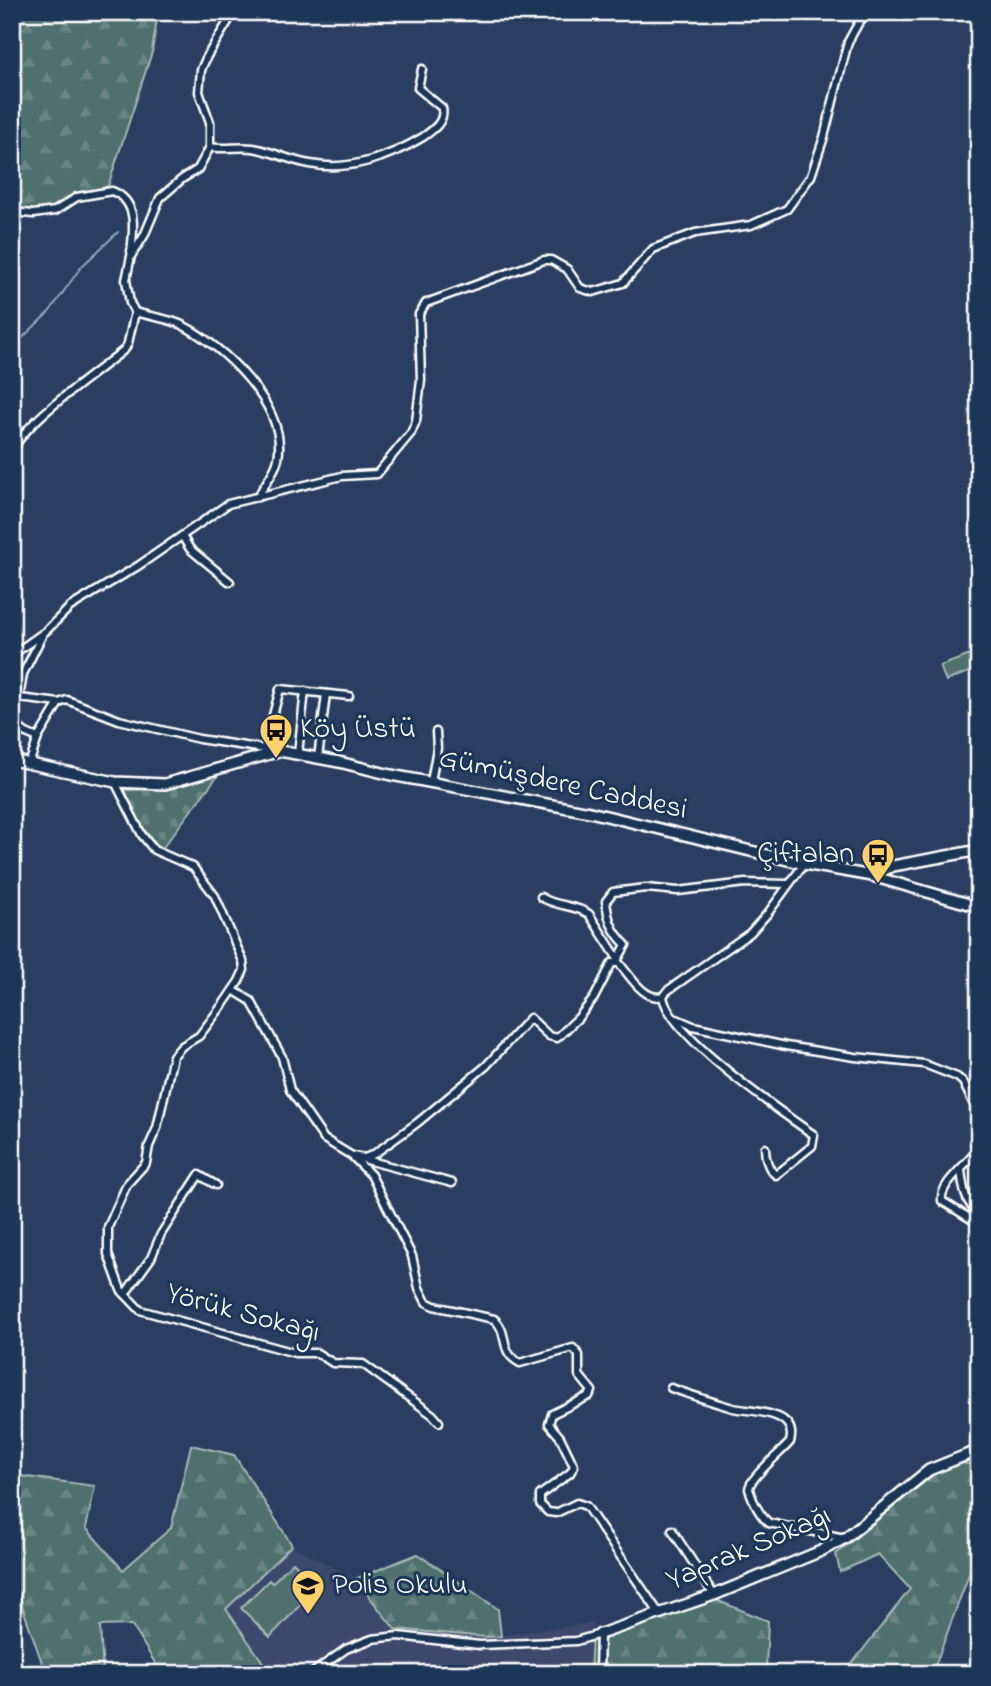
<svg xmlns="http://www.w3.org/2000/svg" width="991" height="1686" font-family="'Indie Flower',sans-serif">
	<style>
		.built { fill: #3c496c }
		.forest { fill: url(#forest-firs); stroke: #a8b7b6; stroke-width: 2 }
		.cemetery { fill: url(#cemetery-stones); stroke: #a8b7b6; stroke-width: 2 }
		.pitch { fill: #506f6e; stroke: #a8b7b6; stroke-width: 2 }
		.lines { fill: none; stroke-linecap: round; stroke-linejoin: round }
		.stream { stroke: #8fa4ba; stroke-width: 2 }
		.street-casing { stroke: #fff; stroke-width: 11 }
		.secondary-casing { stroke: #fff; stroke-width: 14 }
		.street { stroke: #1d3557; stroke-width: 6 }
		.secondary { stroke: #1d3557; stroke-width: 9 }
		.labels { text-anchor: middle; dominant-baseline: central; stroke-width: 6; stroke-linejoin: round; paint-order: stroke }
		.poi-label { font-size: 30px; fill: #fff; stroke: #1d3557; text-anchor: start }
		.street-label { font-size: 30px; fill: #fff; stroke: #1d3557 }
	</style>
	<defs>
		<pattern id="forest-firs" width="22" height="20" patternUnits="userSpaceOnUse" patternTransform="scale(1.75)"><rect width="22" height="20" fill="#506f6e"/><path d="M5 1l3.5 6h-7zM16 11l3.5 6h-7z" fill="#6a8584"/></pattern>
		<pattern id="cemetery-stones" width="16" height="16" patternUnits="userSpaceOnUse" patternTransform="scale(1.75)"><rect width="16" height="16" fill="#506f6e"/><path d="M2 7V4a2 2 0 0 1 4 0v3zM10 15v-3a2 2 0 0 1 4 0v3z" fill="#6a8584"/></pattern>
	</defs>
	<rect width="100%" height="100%" fill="#2b3e61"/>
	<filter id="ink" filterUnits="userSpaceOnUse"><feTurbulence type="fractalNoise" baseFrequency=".0143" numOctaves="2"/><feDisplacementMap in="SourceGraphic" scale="14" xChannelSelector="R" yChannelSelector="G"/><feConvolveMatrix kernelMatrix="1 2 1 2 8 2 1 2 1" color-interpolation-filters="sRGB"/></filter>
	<g filter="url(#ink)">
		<!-- built -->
		<path class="built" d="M292 1545 355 1579 395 1629 487 1637 593 1623 590 1674H271L225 1609Z"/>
		<!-- forest -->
		<g class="forest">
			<path d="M12 12H158L152 52 108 186 34 216 12 209Z"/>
			<path d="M191 1445 234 1455 292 1545 226 1609 271 1674H158L155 1663 132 1625 100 1626 103 1674H46L12 1577V1475L95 1486 86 1528 123 1570 171 1528Z"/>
			<path d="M949 1462 979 1465V1560L975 1558 932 1674H844L910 1589 878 1554 840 1572 836 1554Z"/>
			<path d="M418 1554 498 1609 501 1636 487 1637 395 1629 355 1579Z"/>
			<path d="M716 1600 768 1621 766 1669 761 1674H590L592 1634Z"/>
		</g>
		<!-- cemetery -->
		<path class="cemetery" d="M219 774 161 850 140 825 125 790 167 789Z"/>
		<!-- pitch -->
		<g class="pitch">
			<path d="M970 655 976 669 946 681 940 666Z"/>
			<path d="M293 1562 318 1586 270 1637 241 1608 269 1580 272 1583Z"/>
		</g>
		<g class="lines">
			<!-- stream -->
			<path class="stream" d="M12 348 50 311 81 267 118 232"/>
			<defs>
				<g id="street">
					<path d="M234 12 207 56 201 70 199 92 210 122V147L198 169 182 179 160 198 144 236 131 256 126 280 130 303 135 312C151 317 168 318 182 325 224 346 288 407 278 459 275 473 264 484 258 497"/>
					<path d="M210 147C224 150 238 146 253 148 272 151 290 161 310 164 348 172 390 157 423 137 433 130 445 122 442 108L418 88 422 69"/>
					<path d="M12 212 33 214 55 211 77 197 112 191C138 201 134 229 131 252"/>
					<path d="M12 453C22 422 98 372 125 349L128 343 135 312"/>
					<path d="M182 536 190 549 230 582"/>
					<path d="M12 655 46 631 70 607 138 566 228 504 342 476 377 474 411 433 416 421 421 380 419 314 426 303 544 260H551L567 269 580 288 593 292 623 283 653 249 695 233 751 225 787 209 811 176 824 137 848 42 859 22 870 12"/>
					<path d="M12 697 59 703 67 700 119 720 199 739 278 751"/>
					<path d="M12 711 19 699 23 674 42 636"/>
					<path d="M12 723 26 733 38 738"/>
					<path d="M264 749 280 689 349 696"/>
					<path d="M298 753 305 691"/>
					<path d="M318 758 326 694"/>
					<path d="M29 764 38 738 59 703"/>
					<path d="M115 782 142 835 154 850 193 867 215 896 243 961 244 970 239 981 224 1003 199 1036 182 1046 173 1056 157 1128 149 1146 146 1163 127 1184 108 1227V1254L121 1290 140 1310 295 1353H317L333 1363 363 1364 433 1415 439 1422"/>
					<path d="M431 782 437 748 436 732"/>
					<path d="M541 897C556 907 574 904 589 914L618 959"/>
					<path d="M618 959 626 945C612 931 608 920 606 901L613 892 646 888 678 891 745 883 788 884"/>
					<path d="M233 990 251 1001 282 1057 290 1090 324 1139 352 1156 371 1175 412 1256 419 1288 426 1302 434 1306 494 1319C510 1333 498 1352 520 1363L573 1348 579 1355V1375L592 1391 589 1396 552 1414 549 1424 560 1437 574 1466 570 1473 540 1495V1504L548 1512 556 1513 577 1503 586 1506 659 1613"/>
					<path d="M677 1019 693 1026 786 1046 855 1057 924 1064 957 1077 963 1082 979 1115"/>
					<path d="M979 1147C970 1163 939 1183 942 1201L979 1224"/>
					<path d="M765 1148C765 1157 768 1170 776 1175L812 1146 814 1135C781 1112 668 1035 663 996L667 991 750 933 768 913 804 864"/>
					<path d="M961 1170C963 1186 964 1203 979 1213"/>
					<path d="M452 1183 352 1156 365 1158 374 1154 417 1123 486 1066 530 1018 549 1036 557 1038 578 1018 594 998 612 963H619C630 976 645 1002 663 996"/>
					<path d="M125 1294 151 1258 161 1234 199 1175 216 1185"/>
					<path d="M671 1388C691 1395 712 1402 733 1408 751 1412 799 1410 790 1442 782 1452 749 1478 749 1489 749 1490 753 1499 753 1500 757 1509 761 1517 769 1523L845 1538"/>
					<path d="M672 1530 714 1595"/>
					<path d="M311 1674 346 1649 372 1639 398 1636 480 1645 576 1641 600 1634 599 1674"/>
					<path d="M614 1674H638"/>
				</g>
				<g id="secondary">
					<path d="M12 760 115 782 165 784 280 751 339 762 391 775 590 812 804 864 872 876 979 907"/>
					<path d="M872 876 893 866 979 850"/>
					<path d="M600 1634 714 1595 821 1551 845 1538 929 1470 979 1450"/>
				</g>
			</defs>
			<!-- street casing -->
			<use href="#street" class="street-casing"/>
			<!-- secondary casing -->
			<use href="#secondary" class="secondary-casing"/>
			<!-- street -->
			<use href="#street" class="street"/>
			<!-- secondary -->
			<use href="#secondary" class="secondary"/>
		</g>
	</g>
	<!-- icons -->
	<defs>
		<symbol id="bus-pin" viewBox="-11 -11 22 30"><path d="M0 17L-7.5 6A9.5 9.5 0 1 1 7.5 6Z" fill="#ffd166" stroke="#1d3557"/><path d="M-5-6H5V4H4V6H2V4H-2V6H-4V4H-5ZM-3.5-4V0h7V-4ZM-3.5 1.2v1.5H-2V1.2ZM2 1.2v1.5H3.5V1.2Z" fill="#111"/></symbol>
		<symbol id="school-pin" viewBox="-11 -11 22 30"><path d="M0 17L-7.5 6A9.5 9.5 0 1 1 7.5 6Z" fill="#ffd166" stroke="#1d3557"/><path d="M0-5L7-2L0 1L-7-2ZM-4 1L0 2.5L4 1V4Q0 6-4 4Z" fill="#111"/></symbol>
	</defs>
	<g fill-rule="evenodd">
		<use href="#bus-pin" x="257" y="711" width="38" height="52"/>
		<use href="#bus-pin" x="859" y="836" width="38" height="52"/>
		<use href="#school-pin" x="289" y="1567" width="38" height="52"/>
	</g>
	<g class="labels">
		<!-- poi labels -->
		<g class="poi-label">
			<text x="300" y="730">Köy Üstü</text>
			<text x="854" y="855" text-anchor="end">Çiftalan</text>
			<text x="332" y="1586">Polis Okulu</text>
		</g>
		<!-- street labels -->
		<g class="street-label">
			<text transform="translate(563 785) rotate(12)">Gümüşdere Caddesi</text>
			<text transform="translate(243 1314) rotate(15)">Yörük Sokağı</text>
			<text transform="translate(749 1549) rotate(-23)">Yaprak Sokağı</text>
		</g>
	</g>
	<!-- margin -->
	<rect width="991" height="1686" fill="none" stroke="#1d3557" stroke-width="42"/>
	<rect x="21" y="21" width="949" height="1644" fill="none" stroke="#fff" stroke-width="2.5" filter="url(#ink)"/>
</svg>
